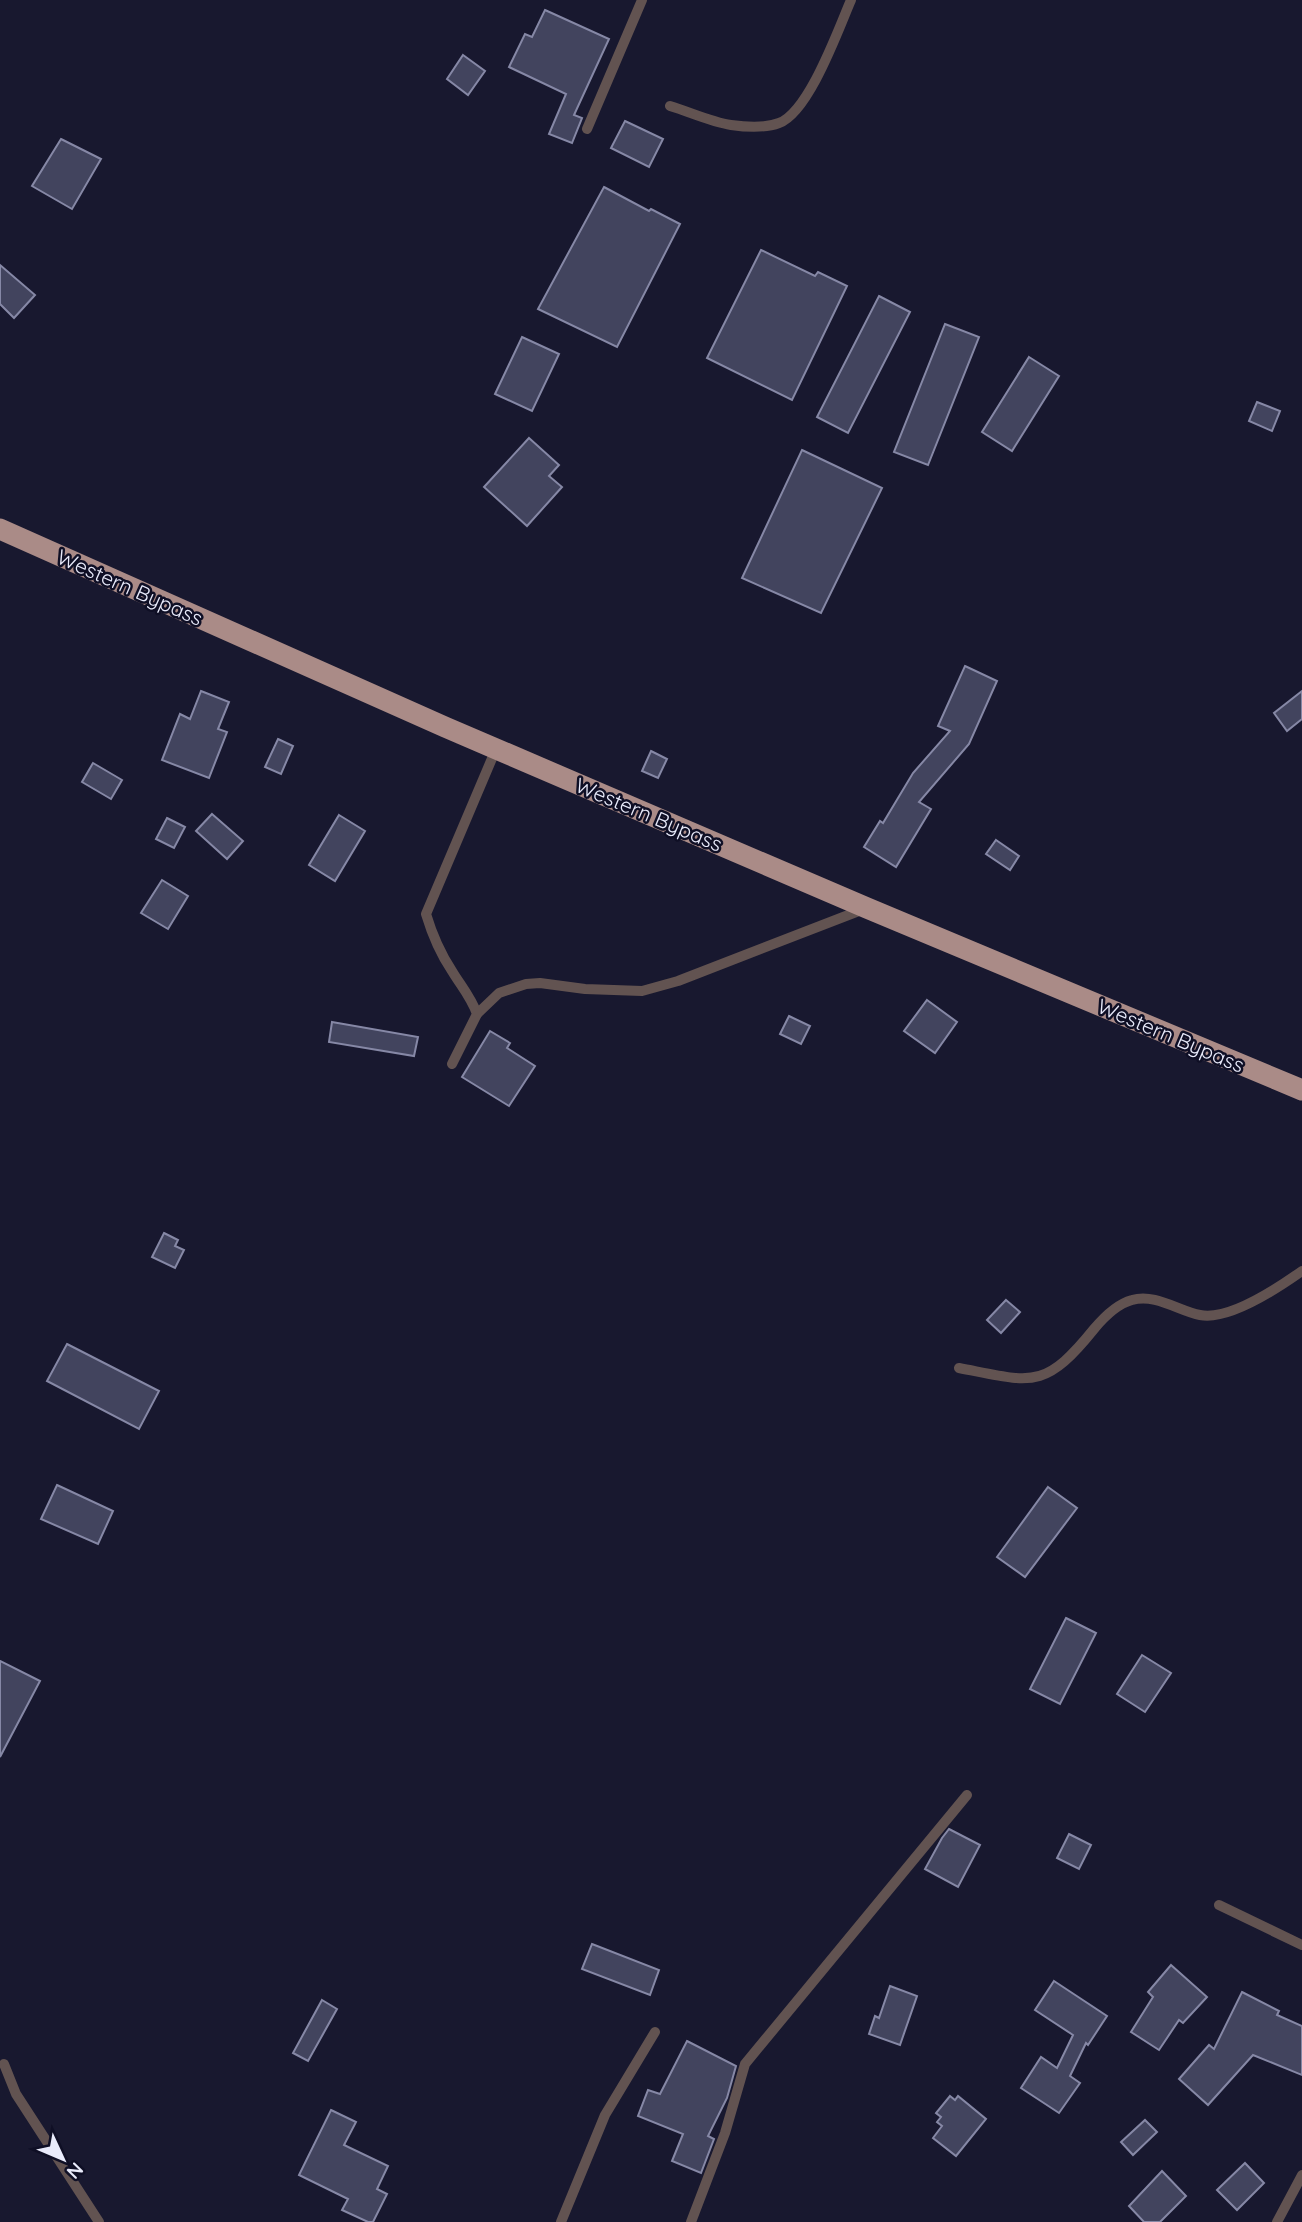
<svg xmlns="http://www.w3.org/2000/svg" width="1302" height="2222" font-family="Quicksand,sans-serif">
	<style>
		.building { fill: #42445e; stroke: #8688a6; stroke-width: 2 }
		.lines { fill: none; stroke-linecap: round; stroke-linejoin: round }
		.lane { stroke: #625351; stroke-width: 10 }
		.primary { stroke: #aa8b87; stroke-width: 21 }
		.labels { text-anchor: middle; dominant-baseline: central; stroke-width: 5; stroke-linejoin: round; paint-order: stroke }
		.street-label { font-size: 21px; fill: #e9ebfb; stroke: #0f0f25 }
	</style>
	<rect width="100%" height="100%" fill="#18182f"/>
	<!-- building -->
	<g class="building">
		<path d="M545 10 609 39 574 115 582 118 572 143 549 134 566 94 509 67 525 34 532 37Z"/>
		<path d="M463 55 485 71 468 95 447 79Z"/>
		<path d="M625 121 663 139 649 167 611 148Z"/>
		<path d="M61 139 101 159 72 209 32 186Z"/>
		<path d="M604 187 649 211 651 209 680 224 617 347 538 309Z"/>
		<path d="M761 250 815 276 818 272 847 286 792 400 707 358Z"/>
		<path d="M0 265 35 295 14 318 0 304Z"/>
		<path d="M879 296 910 312 848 433 817 417Z"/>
		<path d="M945 324 979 337 928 465 894 452Z"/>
		<path d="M522 337 559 354 532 411 495 394Z"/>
		<path d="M1029 357 1059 376 1012 451 982 432Z"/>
		<path d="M1257 402 1280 411 1272 431 1249 421Z"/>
		<path d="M529 438 559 465 549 476 562 487 527 526 484 487Z"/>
		<path d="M802 450 882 488 821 613 742 578Z"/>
		<path d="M965 666 997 681 969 744 919 802 931 809 896 867 864 847 880 821 883 823 913 773 950 731 938 726Z"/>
		<path d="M201 691 229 702 218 729 227 732 209 778 162 760 180 714 190 719Z"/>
		<path d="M1302 691V719L1287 731 1274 713Z"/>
		<path d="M278 739 293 746 281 774 265 767Z"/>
		<path d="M651 751 667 759 658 778 642 771Z"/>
		<path d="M93 763 122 780 111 799 82 782Z"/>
		<path d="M212 814 243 841 227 859 196 831Z"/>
		<path d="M339 815 365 831 335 881 309 865Z"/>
		<path d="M167 818 185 827 174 848 156 839Z"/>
		<path d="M996 840 1019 856 1010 870 986 854Z"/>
		<path d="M162 880 188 896 168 929 141 913Z"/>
		<path d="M927 1000 957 1022 935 1053 904 1031Z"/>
		<path d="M789 1016 810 1026 801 1044 780 1034Z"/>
		<path d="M332 1022 418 1037 414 1056 329 1042Z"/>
		<path d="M490 1031 510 1043 507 1048 535 1066 509 1106 462 1077Z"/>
		<path d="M164 1233 178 1240 175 1246 184 1250 175 1268 152 1257Z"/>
		<path d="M1006 1300 1020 1312 1001 1333 987 1320Z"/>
		<path d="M67 1344 159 1391 139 1429 47 1381Z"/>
		<path d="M57 1485 113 1511 98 1544 41 1519Z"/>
		<path d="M1048 1487 1077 1508 1025 1577 997 1557Z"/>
		<path d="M1066 1618 1096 1633 1060 1704 1030 1689Z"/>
		<path d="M1142 1655 1171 1673 1145 1712 1117 1694Z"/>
		<path d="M0 1661 40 1681 0 1757Z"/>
		<path d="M949 1829 980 1845 958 1887 925 1869 942 1838Z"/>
		<path d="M1069 1834 1091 1845 1079 1869 1057 1858Z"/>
		<path d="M592 1944 659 1970 650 1995 582 1969Z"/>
		<path d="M1171 1965 1207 1997 1183 2023 1179 2020 1159 2050 1131 2032 1153 1997 1148 1992Z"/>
		<path d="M1054 1981 1107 2016 1088 2045 1086 2043 1070 2076 1080 2083 1059 2113 1021 2088 1041 2057 1057 2068 1073 2035 1035 2010Z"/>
		<path d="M890 1986 917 1996 900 2045 869 2034 875 2016 879 2018Z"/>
		<path d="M1242 1992 1279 2011 1277 2015 1302 2026V2075L1253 2055 1208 2105 1179 2079 1209 2045 1214 2049Z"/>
		<path d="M322 2000 337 2009 308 2061 293 2053Z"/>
		<path d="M687 2041 736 2066 727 2098 708 2136 714 2139 701 2173 672 2161 683 2134 638 2116 648 2090 660 2094Z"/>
		<path d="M950 2096 955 2100 958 2096 986 2119 956 2156 933 2138 942 2126 937 2122 941 2117 936 2113Z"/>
		<path d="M331 2110 356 2122 344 2145 388 2166 377 2189 387 2194 373 2222H368L342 2210 348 2199 299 2175Z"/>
		<path d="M1145 2120 1157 2132 1133 2155 1121 2142Z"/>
		<path d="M1245 2163 1264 2183 1237 2210 1217 2190Z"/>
		<path d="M1162 2171 1186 2196 1160 2222H1144L1129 2206Z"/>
	</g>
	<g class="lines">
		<!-- lane -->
		<g class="lane">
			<path d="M670 106C690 112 711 122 731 125 745 127 766 128 779 123 809 112 838 30 851 0"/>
			<path d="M587 129 642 0"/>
			<path d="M477 1014 499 993 526 984 540 983 585 989 642 991 678 981 864 909"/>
			<path d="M452 1064 477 1014C471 997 461 986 452 971 440 953 432 934 426 914L496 749"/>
			<path d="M959 1368C1032 1382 1044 1391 1094 1329 1104 1317 1117 1304 1132 1300 1155 1293 1179 1311 1200 1315 1229 1321 1278 1288 1302 1271"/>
			<path d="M1219 1905 1302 1945"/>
			<path d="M4 2064 16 2094 99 2222"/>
			<path d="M561 2222 605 2115 655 2032"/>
			<path d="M691 2222 725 2133 745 2064 967 1795"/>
			<path d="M1277 2222 1302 2175"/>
		</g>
		<!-- primary -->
		<path class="primary" d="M0 529 445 727 867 908 1302 1090"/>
	</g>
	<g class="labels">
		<!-- street labels -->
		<g class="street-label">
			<text transform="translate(130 587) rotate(24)">Western Bypass</text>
			<text transform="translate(649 814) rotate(23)">Western Bypass</text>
			<text transform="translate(1171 1035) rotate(23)">Western Bypass</text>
		</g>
	</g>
	<!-- north arrow -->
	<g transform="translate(63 2159) rotate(134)" stroke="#0f0f25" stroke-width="5" paint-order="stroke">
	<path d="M0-5L12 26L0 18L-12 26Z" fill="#e9ebfb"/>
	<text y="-10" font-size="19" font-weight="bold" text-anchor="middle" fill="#e9ebfb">N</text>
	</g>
</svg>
